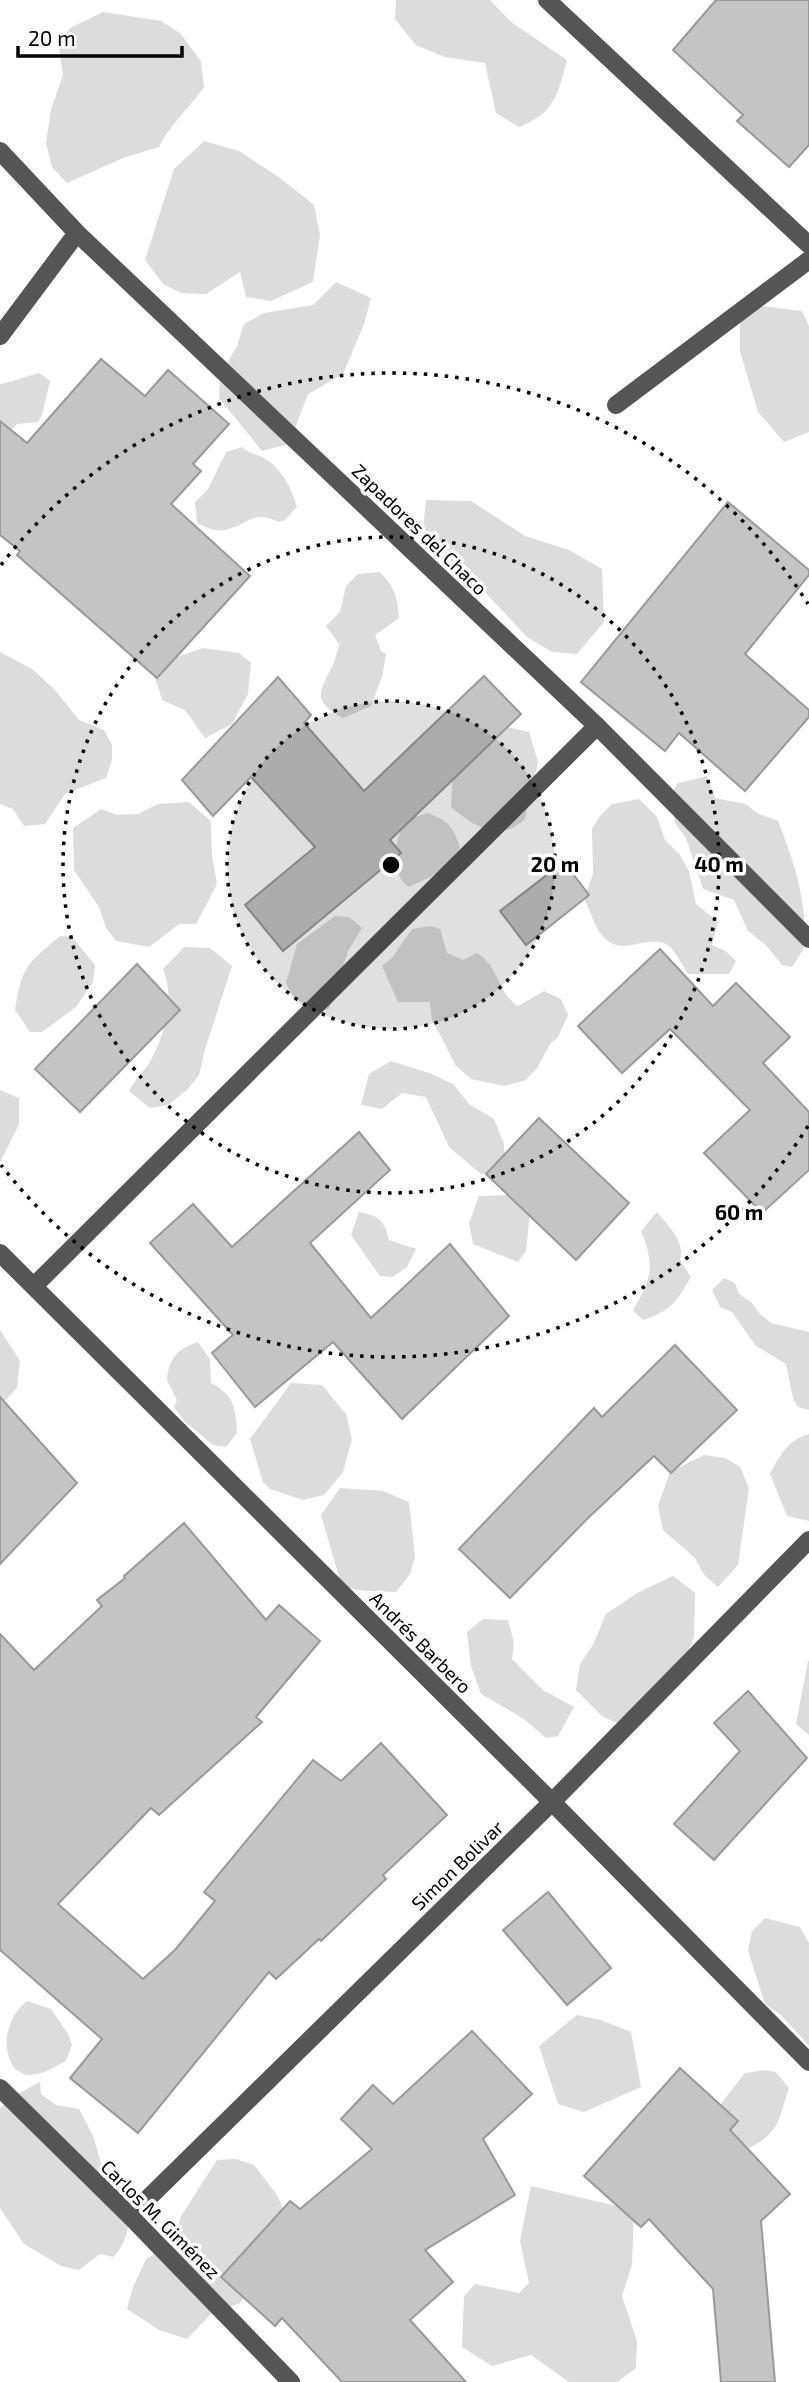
<svg xmlns="http://www.w3.org/2000/svg" width="809" height="2382" font-family="'Exo 2',sans-serif">
	<style>
		.green { fill: #dcdcdc }
		.building { fill: #c4c4c4; stroke: #999; stroke-width: 2 }
		.lines { fill: none; stroke-linecap: round; stroke-linejoin: round }
		.minor { stroke: #555; stroke-width: 18 }
		.ring { fill: none; stroke: #000; stroke-width: 3.5; stroke-dasharray: 3.5 7 }
		.labels { text-anchor: middle; dominant-baseline: central; stroke-width: 7; stroke-linejoin: round; paint-order: stroke }
		.street-label { font-size: 19px; fill: #000; stroke: #fff }
		.centre { fill: #000; stroke: #fff; stroke-width: 3.5 }
		.ring-label { font-size: 21px; text-anchor: middle; font-weight: bold; fill: #000; stroke: #fff; stroke-width: 7; stroke-linejoin: round; paint-order: stroke }
	</style>
	<rect width="100%" height="100%" fill="#fff"/>
	<!-- green -->
	<g class="green">
		<path d="M396 0H490L511 22 567 60C557 95 556 112 519 127L496 113 485 63 445 57 416 45 395 19Z"/>
		<path d="M103 12 161 21 180 33 201 61 204 87C190 107 169 126 159 147L123 158 67 183 52 167 46 143 51 109 63 75 59 48 70 28Z"/>
		<path d="M204 141 239 151 280 178 314 205 320 235 313 282 271 301 246 297 240 272 206 294 181 293 163 284 145 260 174 169Z"/>
		<path d="M336 282 371 298 364 324 343 374 308 394 289 444 262 451 219 398 220 376 237 346 244 324 264 313 313 305Z"/>
		<path d="M762 306 802 311 809 326V432L784 442 758 412 740 351V322Z"/>
		<path d="M39 373 50 381 42 415 38 422 17 424 0 443V384C14 382 26 376 39 373Z"/>
		<path d="M242 447C252 456 258 453 267 460 283 470 292 490 297 507L285 520 279 522C252 509 249 525 225 530 215 532 205 527 197 523L195 502 208 489 226 452Z"/>
		<path d="M426 500 471 501 525 536 569 550 602 569 604 622 577 654 552 652 527 637 462 568 422 542Z"/>
		<path d="M379 572C394 584 398 599 399 618L375 635 381 651 386 654 382 677 371 706 343 718C313 701 318 694 332 667 335 660 337 652 339 644L326 626 340 612 346 586 358 574Z"/>
		<path d="M203 648 239 653 251 663 248 694 232 724 205 738 185 710 162 700 155 677 171 659Z"/>
		<path d="M0 652 32 669 54 689 79 720 104 730 112 745V759L106 778 65 794 45 824 24 826 13 809 0 804Z"/>
		<path d="M495 724 529 732 538 762 525 819C500 843 473 826 451 807L453 767Z"/>
		<path d="M707 776 715 798 746 804 757 813 778 821C793 858 809 907 804 948 801 954 796 960 792 967L782 965 766 945 748 931 734 900 703 889 686 838 675 823 672 793 678 783Z"/>
		<path d="M639 799 657 817 665 840 680 855 689 871 696 904 718 922 712 945 726 951 736 961 729 974H688C683 966 676 952 669 946 648 931 621 961 601 934 596 928 589 908 584 899L593 874 592 829 600 816 612 804Z"/>
		<path d="M189 802 211 821 212 856 217 884 196 924H179L149 947 116 941 106 928 99 907 74 870 73 828 101 809 117 815 138 814 158 804Z"/>
		<path d="M428 813C450 822 452 825 460 847 450 868 429 879 408 887 386 866 396 845 404 820Z"/>
		<path d="M335 916 349 917 362 928 348 951 329 1009C304 1012 297 1005 286 983L297 944Z"/>
		<path d="M430 926 440 929 447 953 463 960 477 953C499 966 497 993 518 1006L544 991 561 999 568 1015 558 1037 550 1044 537 1068 526 1080 504 1086 471 1079 455 1065 432 1019 430 1002H398L382 966 392 958 412 929Z"/>
		<path d="M60 936 72 937 95 965 93 982 76 1007 42 1032H30L15 1010C23 965 26 965 60 936Z"/>
		<path d="M184 947 210 948 232 966 205 1049 199 1075 188 1089 168 1105 150 1108 129 1091C135 1079 145 1071 151 1060 166 1031 175 999 163 969Z"/>
		<path d="M391 1061 432 1074 453 1084 469 1104 494 1119 504 1144 505 1162 495 1173 481 1174 449 1147 426 1097 402 1093 382 1109 361 1105 369 1074Z"/>
		<path d="M0 1090 19 1098V1124L0 1163Z"/>
		<path d="M512 1195 530 1212 526 1251 518 1262 473 1244 469 1223 479 1196Z"/>
		<path d="M359 1212C379 1216 384 1220 389 1240L416 1249 407 1267 393 1277 380 1276 351 1235Z"/>
		<path d="M657 1212C668 1226 686 1242 680 1260L691 1277C676 1302 672 1310 643 1320L633 1310C652 1279 655 1265 641 1231Z"/>
		<path d="M724 1278 735 1283 739 1294 752 1303 759 1313 771 1323 809 1332V1410L798 1407 793 1398 786 1364 756 1346 732 1312 720 1307 712 1290Z"/>
		<path d="M0 1330 20 1361 17 1388 0 1406Z"/>
		<path d="M198 1342 210 1359 211 1383C234 1395 236 1409 237 1433L226 1447 213 1445 185 1422 174 1407 177 1400 167 1380C169 1358 177 1349 198 1342Z"/>
		<path d="M291 1383 322 1385 346 1414 352 1439 343 1472 324 1495 303 1500 270 1489 263 1482 250 1439Z"/>
		<path d="M809 1434V1521L787 1516 770 1474C779 1456 789 1439 809 1434Z"/>
		<path d="M704 1455 725 1458 740 1467 749 1488 738 1565 718 1587 704 1575 695 1558 663 1530 658 1506 670 1472Z"/>
		<path d="M340 1488 383 1491 409 1502 415 1557 410 1574 396 1592 366 1591 342 1587 321 1515Z"/>
		<path d="M673 1576 695 1593 694 1637 679 1673 649 1718 621 1725 602 1716 576 1690 580 1664 593 1645 606 1614 639 1592Z"/>
		<path d="M483 1619 508 1620 514 1643 512 1659 543 1690 574 1707 558 1736 546 1738 524 1719 481 1694 471 1666 467 1632Z"/>
		<path d="M808 1661H809V1735L796 1724Z"/>
		<path d="M765 1918 800 1927 809 1943V2046L780 2014 765 2004 748 1951 752 1931Z"/>
		<path d="M27 2001 51 2009 68 2034 72 2045 66 2061C56 2066 42 2075 30 2075 25 2076 20 2072 15 2069 0 2048 6 2018 27 2001Z"/>
		<path d="M577 2015 601 2020 631 2032 641 2087 584 2112 558 2104 539 2046Z"/>
		<path d="M765 2070 776 2072 789 2088C777 2124 779 2135 742 2151L713 2114 745 2073Z"/>
		<path d="M40 2082 41 2094 56 2105 79 2109 93 2136 105 2176 128 2185C128 2213 134 2236 113 2257L100 2254 79 2270 61 2266 24 2244 0 2208V2108L12 2097Z"/>
		<path d="M236 2159 254 2165 277 2195 286 2216 259 2272 240 2303 210 2315 187 2339 159 2330 127 2309 133 2287 146 2259 176 2242 180 2218 217 2160Z"/>
		<path d="M531 2186 634 2210 632 2265 622 2296 637 2341 636 2368 617 2382H569L531 2355 492 2366 462 2347 464 2296 475 2284 519 2293 529 2283 520 2241Z"/>
	</g>
	<!-- building -->
	<g class="building">
		<path d="M716 0H809V145L789 167 737 121 743 115 673 50Z"/>
		<path d="M101 359 145 396 168 370 229 424 193 464 201 471 171 504 250 576 157 678 17 555 20 551 0 535V421L27 443Z"/>
		<path d="M728 502 809 570V575L745 654 809 710V717L745 791 679 733 665 751 581 682Z"/>
		<path d="M484 676 521 714 390 840 401 853 283 951 245 905 315 847 251 777 213 816 182 780 278 677 311 715 304 723 364 791Z"/>
		<path d="M564 862 589 895 526 945 500 911Z"/>
		<path d="M660 949 713 1006 736 983 790 1037 763 1063 809 1112V1170L762 1213 704 1153 750 1110 670 1029 622 1073 578 1026Z"/>
		<path d="M137 964 180 1010 80 1112 35 1069Z"/>
		<path d="M539 1118 629 1203 576 1260 486 1174Z"/>
		<path d="M359 1132 390 1170 310 1243 371 1318 450 1244 509 1316 402 1419 333 1342 255 1407 212 1353 233 1335 150 1243 193 1204 232 1247Z"/>
		<path d="M675 1345 737 1410 671 1473 654 1456 588 1518 510 1598 459 1549 594 1408 602 1417Z"/>
		<path d="M0 1397 77 1483 0 1564Z"/>
		<path d="M184 1523 266 1620 279 1605 320 1641 256 1717 262 1722 159 1815 151 1808 58 1904 143 1979 175 1950 215 1901 204 1892 313 1760 341 1781 381 1743 447 1815 383 1875 386 1879 321 1941 319 1939 276 1979 269 1972 138 2133 70 2078 102 2039 0 1950V1634L34 1670 102 1606 97 1600 125 1578 124 1576Z"/>
		<path d="M748 1691 807 1758 714 1860 674 1824 740 1751 714 1723Z"/>
		<path d="M548 1892 611 1968 567 2005 503 1930Z"/>
		<path d="M472 2031 532 2094 483 2139 515 2195 425 2250 453 2282 410 2320 466 2382H342L282 2318 275 2326 221 2277 290 2201 300 2209 372 2149 341 2119 373 2085 393 2104Z"/>
		<path d="M680 2068 738 2121 730 2130 790 2194 761 2221 775 2382H721L713 2289 649 2219 641 2227 584 2176Z"/>
	</g>
	<g class="lines">
		<!-- minor -->
		<g class="minor">
			<path d="M547 0 809 245"/>
			<path d="M0 151 77 233 597 726 809 939"/>
			<path d="M0 336 77 233"/>
			<path d="M616 405 809 260"/>
			<path d="M0 1253 552 1802 809 2062"/>
			<path d="M34 1286 597 726"/>
			<path d="M0 2088 130 2216 291 2382"/>
			<path d="M130 2216 552 1802 809 1540"/>
		</g>
	</g>
	<!-- distance rings -->
	<circle cx="391" cy="865" r="164" fill="#000" fill-opacity=".12"/>
	<g class="ring">
		<circle cx="391" cy="865" r="164"/>
		<circle cx="391" cy="865" r="328"/>
		<path d="M808 1126A492 492 0 0 1 1 1165M1 565A492 492 0 0 1 808 604"/>
	</g>
	<g class="labels">
		<!-- street labels -->
		<g class="street-label">
			<text transform="translate(420 529) rotate(44)">Zapadores del Chaco</text>
			<text transform="translate(421 1642) rotate(45)">Andrés Barbero</text>
			<text transform="translate(457 1865) rotate(-44)">Simon Bolivar</text>
			<text transform="translate(161 2219) rotate(45)">Carlos M. Giménez</text>
		</g>
	</g>
	<circle cx="391" cy="865" r="10" class="centre"/>
	<g class="ring-label">
		<text x="555" y="872">20 m</text>
		<text x="719" y="872">40 m</text>
		<text x="739" y="1220">60 m</text>
	</g>
	<!-- scale -->
	<path d="M18 46v10h164v-10" fill="none" stroke="#000000" stroke-width="3.5"/>
	<text x="28" y="46" font-size="21" fill="#000000" stroke="#ffffff" stroke-width="5" paint-order="stroke">20 m</text>
</svg>
